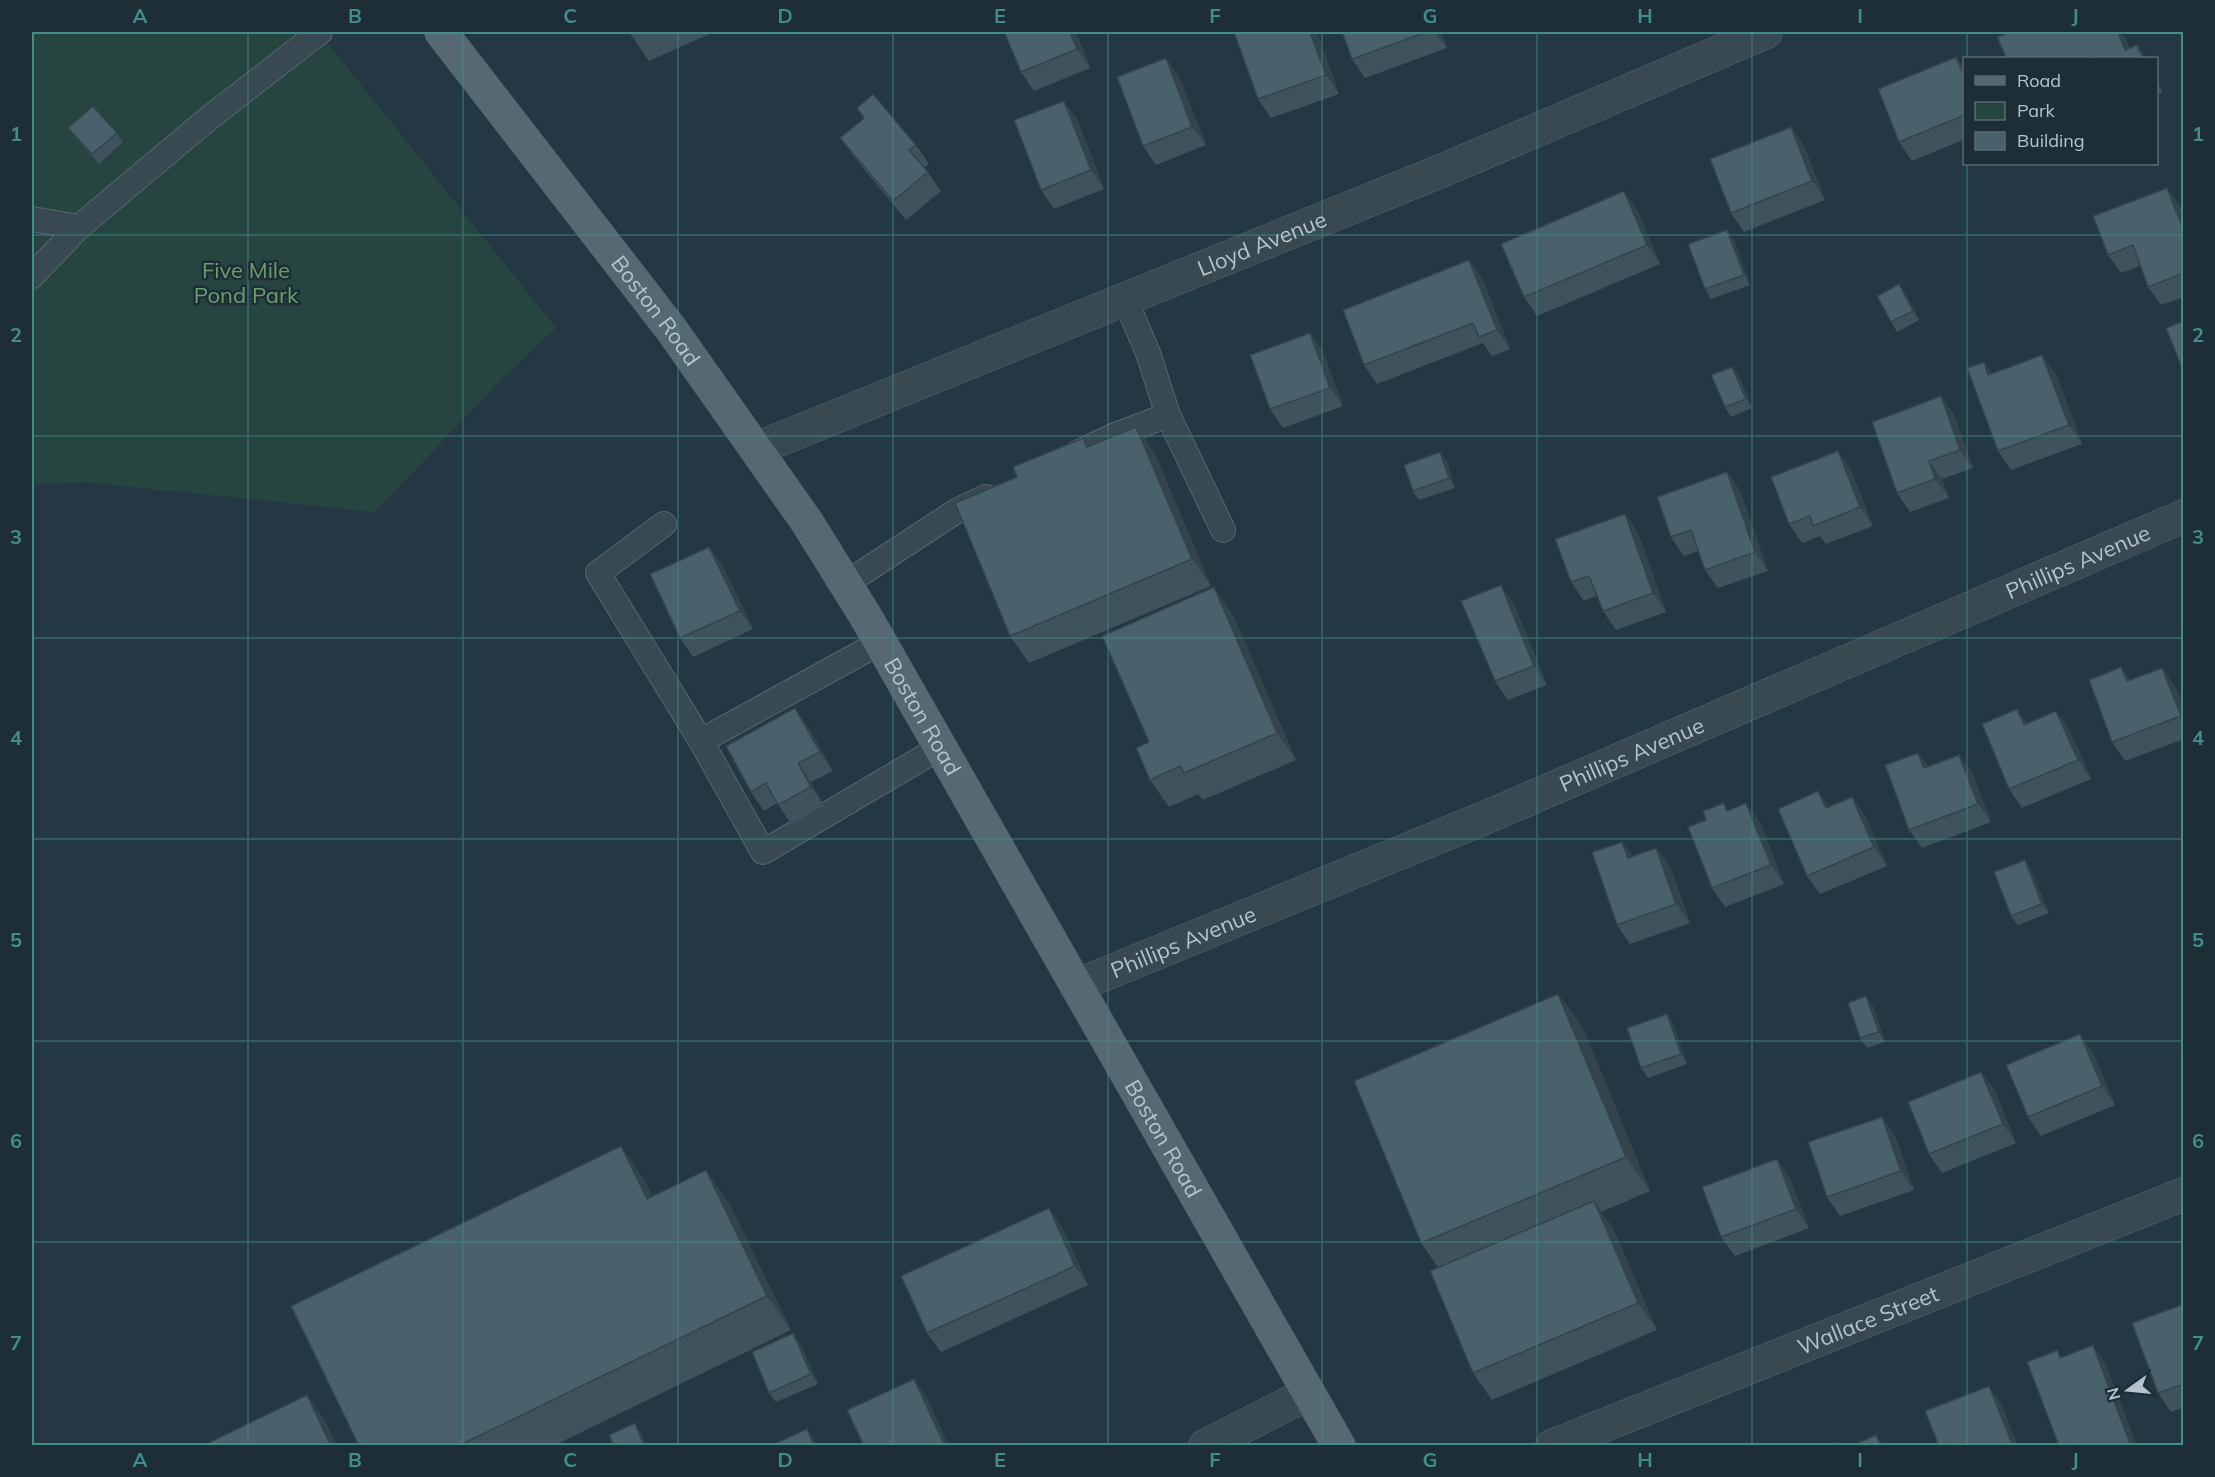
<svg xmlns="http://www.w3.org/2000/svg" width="2215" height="1477" font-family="Mulish,sans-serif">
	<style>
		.green { fill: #264440 }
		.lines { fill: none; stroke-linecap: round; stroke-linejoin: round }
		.service-casing { stroke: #56666f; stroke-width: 26 }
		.minor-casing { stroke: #56666f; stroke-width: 34 }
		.primary-casing { stroke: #45555e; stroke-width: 34 }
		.service { stroke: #384952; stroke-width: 24 }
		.minor { stroke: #384952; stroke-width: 33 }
		.primary { stroke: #566972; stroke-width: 33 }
		.wall { fill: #3f535c }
		.shaded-wall { fill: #33444b }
		.building { fill: #49616b; stroke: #33444b; stroke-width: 1.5 }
		.grid { fill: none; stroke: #418d8a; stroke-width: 1.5; stroke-opacity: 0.55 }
		.labels { text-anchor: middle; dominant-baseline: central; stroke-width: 5; stroke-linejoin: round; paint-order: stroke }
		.street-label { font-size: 22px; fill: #b5c3cc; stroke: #1d2e37 }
		.park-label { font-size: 22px; fill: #6b9f6a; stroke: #1d2e37 }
		.neatline { fill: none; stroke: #418d8a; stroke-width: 2 }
		.grid-label { font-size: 20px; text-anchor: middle; font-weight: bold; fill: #418d8a }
	</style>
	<rect width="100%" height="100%" fill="#243843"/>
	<!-- green -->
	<path class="green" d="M32 32H319L556 328 500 381 375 512 82 482 32 485Z"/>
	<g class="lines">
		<defs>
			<g id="service">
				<path d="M32 219 79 227"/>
				<path d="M32 276 79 227 209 118 320 32"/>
				<path d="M1168 415 1223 530"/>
				<path d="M1077 453 1113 436 1168 415 1148 353 1125 299"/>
				<path d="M664 524 598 573 701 741"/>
				<path d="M845 584 958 510 986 497"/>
				<path d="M881 642 701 741 763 852 941 747"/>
			</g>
			<g id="minor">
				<path id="s1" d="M756 449 1441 171 1766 32"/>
				<path id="s2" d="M1076 986 1482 819 2184 516"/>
				<path d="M1205 1446 1309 1393"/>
				<path id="s3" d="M1552 1446 2184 1194"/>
			</g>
			<g id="primary">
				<path id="s4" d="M441 32 671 329 807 522 866 617 1339 1446"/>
			</g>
		</defs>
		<!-- service casing -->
		<use href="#service" class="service-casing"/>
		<!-- minor casing -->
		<use href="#minor" class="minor-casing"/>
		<!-- primary casing -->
		<use href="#primary" class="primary-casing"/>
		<!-- service -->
		<use href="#service" class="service"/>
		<!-- minor -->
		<use href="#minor" class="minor"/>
		<!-- primary -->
		<use href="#primary" class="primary"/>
	</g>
	<!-- wall -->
	<g class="wall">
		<path d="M629 32H714L649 61Z"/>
		<path d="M1076 32 1090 68 1034 91 1021 72Z"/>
		<path d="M1317 32 1339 94 1271 118 1258 99Z"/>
		<path d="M1342 32H1441L1447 48 1365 78 1352 59Z"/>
		<path d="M1956 57 1965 69V139L1912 161 1899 142Z"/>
		<path d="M1166 58 1179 77 1206 145 1156 165 1143 146Z"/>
		<path d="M2157 78 2162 92 2157 95Z"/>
		<path d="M857 108 916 145 929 164 924 167 941 191 906 220 854 157 840 138 864 119Z"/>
		<path d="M1077 119 1104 189 1054 209 1041 190Z"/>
		<path d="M1791 127 1804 146 1825 200 1744 232 1731 213Z"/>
		<path d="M68 128 117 133 123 142 99 164 75 137Z"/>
		<path d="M2181 207 2184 215V297L2161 305 2148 287 2140 266 2121 273 2108 255Z"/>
		<path d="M1637 210 1660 264 1537 316 1524 297Z"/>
		<path d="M1734 240 1750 285 1711 299 1705 289Z"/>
		<path d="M1482 278 1510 349 1492 356 1483 343 1377 384 1364 365Z"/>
		<path d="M1906 294 1919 320 1897 332 1891 322Z"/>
		<path d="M1310 333 1323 352 1343 406 1283 428 1270 409Z"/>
		<path d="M1732 367 1739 376 1752 408 1731 417 1725 407Z"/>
		<path d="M1991 374H2056L2082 444 2011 470 1998 451Z"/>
		<path d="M1941 396 1954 415 1973 468 1942 479 1949 498 1910 512 1897 493Z"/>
		<path d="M1136 427 1155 454 1211 586 1029 663 1010 636 1089 446Z"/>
		<path d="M1440 452 1447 462 1455 488 1419 500 1413 491Z"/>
		<path d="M1851 470 1873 526 1826 544 1820 536 1802 543 1789 524Z"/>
		<path d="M1727 472 1740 491 1768 571 1718 588 1705 570 1698 551 1684 556 1671 537Z"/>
		<path d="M1625 514 1638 533 1666 612 1616 630 1603 611 1597 596 1584 601 1571 582Z"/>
		<path d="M709 547 722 565 753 629 693 657 680 638Z"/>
		<path d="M1514 604 1547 685 1508 700 1495 681Z"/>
		<path d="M1233 615 1296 760 1203 800 1198 794 1169 807 1150 780 1149 742Z"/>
		<path d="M2121 667 2130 680 2162 668 2175 687 2184 707V739L2125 761 2112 742Z"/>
		<path d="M2027 723 2069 729 2091 779 2022 808 2009 789Z"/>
		<path d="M808 726 833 771 811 782 824 806 791 824 777 803 764 811 751 792Z"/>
		<path d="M1918 753 1928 766 1959 755 1972 773 1991 822 1922 848 1909 830Z"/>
		<path d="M1852 797 1865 816 1887 866 1820 894 1807 876 1829 807Z"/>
		<path d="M1746 803 1760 822 1784 884 1725 907 1712 888 1706 820Z"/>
		<path d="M1622 842 1632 856 1656 848 1670 866 1690 923 1630 944 1617 925Z"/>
		<path d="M2025 860 2031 870 2049 913 2018 925 2011 916Z"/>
		<path d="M1558 994 1583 1028 1650 1191 1601 1212 1613 1228 1657 1330 1492 1400 1473 1373 1438 1267 1421 1243Z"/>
		<path d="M1873 1006 1885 1042 1867 1048 1860 1038Z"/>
		<path d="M1667 1014 1673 1024 1687 1064 1648 1078 1641 1068Z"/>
		<path d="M2093 1053 2115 1105 2041 1136 2028 1117Z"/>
		<path d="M1981 1072 1995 1091 2016 1143 1942 1173 1929 1154Z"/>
		<path d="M1882 1117 1895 1136 1914 1190 1840 1216 1827 1197Z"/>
		<path d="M706 1170 730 1205 791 1330 553 1446H359L645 1181 652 1196Z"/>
		<path d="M1790 1178 1809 1228 1735 1256 1721 1237Z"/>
		<path d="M1062 1227 1088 1285 941 1352 927 1333Z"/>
		<path d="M2184 1304V1407L2171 1412 2158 1393Z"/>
		<path d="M800 1343 818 1384 776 1402 769 1393Z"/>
	</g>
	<!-- shaded-wall -->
	<g class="shaded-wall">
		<path d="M1070 32H1076L1090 68 1077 49Z"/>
		<path d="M1310 32H1317L1339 94 1326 75Z"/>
		<path d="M1435 32H1441L1447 48Z"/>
		<path d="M2118 32H2121L2125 37 2134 58 2125 50Z"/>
		<path d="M2137 45 2147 58H2143Z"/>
		<path d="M1956 57 1965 69V78Z"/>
		<path d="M1166 58 1179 77 1206 145 1192 127Z"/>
		<path d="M2157 78 2162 92 2157 84Z"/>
		<path d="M1064 101 1077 119 1104 189 1091 170Z"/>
		<path d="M1791 127 1804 146 1825 200 1812 181Z"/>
		<path d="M2167 188 2181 207 2184 215V231Z"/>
		<path d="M1624 191 1637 210 1660 264 1647 245Z"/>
		<path d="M1727 230 1734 240 1750 285 1744 275Z"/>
		<path d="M1469 260 1482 278 1510 349 1497 330Z"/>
		<path d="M1899 284 1906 294 1919 320 1913 311Z"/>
		<path d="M1310 333 1323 352 1343 406 1330 388Z"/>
		<path d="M2042 355 2056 374 2082 444 2069 425Z"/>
		<path d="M1984 362 1997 381 1988 375Z"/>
		<path d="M1732 367 1739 376 1752 408 1746 399Z"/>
		<path d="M1941 396 1954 415 1973 468 1960 450Z"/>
		<path d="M1136 427 1155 454 1211 586 1192 559Z"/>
		<path d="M1838 451 1851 470 1873 526 1860 507Z"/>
		<path d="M1440 452 1447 462 1455 488 1449 478Z"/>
		<path d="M1929 461 1942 479 1949 498 1935 479Z"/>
		<path d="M1727 472 1740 491 1768 571 1755 552Z"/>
		<path d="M1625 514 1638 533 1666 612 1653 593Z"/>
		<path d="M709 547 722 565 753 629 740 611Z"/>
		<path d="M1501 585 1514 604 1547 685 1534 666Z"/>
		<path d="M1214 587 1233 615 1296 760 1277 733Z"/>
		<path d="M2121 667 2134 686 2127 681Z"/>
		<path d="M2162 668 2175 687 2184 707V720L2181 716Z"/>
		<path d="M795 708 808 726 833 771 820 752Z"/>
		<path d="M2017 709 2030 727 2024 725Z"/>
		<path d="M2056 711 2069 729 2091 779 2078 760Z"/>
		<path d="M1918 753 1932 771 1924 768Z"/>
		<path d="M1959 755 1972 773 1991 822 1978 804Z"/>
		<path d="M798 763 811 782 824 806 811 787Z"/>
		<path d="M1818 791 1832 810 1826 808Z"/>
		<path d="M1852 797 1865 816 1887 866 1874 847Z"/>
		<path d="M1746 803 1760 822 1784 884 1771 865Z"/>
		<path d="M1622 842 1635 861 1628 858Z"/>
		<path d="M1656 848 1670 866 1690 923 1676 904Z"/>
		<path d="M2025 860 2031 870 2049 913 2042 904Z"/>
		<path d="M1558 994 1583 1028 1650 1191 1626 1157Z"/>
		<path d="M1866 996 1873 1006 1885 1042 1879 1032Z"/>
		<path d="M1667 1014 1673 1024 1687 1064 1681 1054Z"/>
		<path d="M2080 1034 2093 1053 2115 1105 2102 1086Z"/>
		<path d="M1981 1072 1995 1091 2016 1143 2003 1124Z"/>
		<path d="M1882 1117 1895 1136 1914 1190 1901 1171Z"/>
		<path d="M621 1146 645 1181 671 1234 647 1199Z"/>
		<path d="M1777 1159 1790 1178 1809 1228 1796 1209Z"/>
		<path d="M706 1170 730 1205 791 1330 767 1296Z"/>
		<path d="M1594 1201 1613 1228 1657 1330 1638 1303Z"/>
		<path d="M1049 1208 1062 1227 1088 1285 1075 1266Z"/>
		<path d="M793 1333 800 1343 818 1384 811 1374Z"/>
		<path d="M2093 1345 2106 1364 2137 1446H2131Z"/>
		<path d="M914 1379 927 1398 949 1446H945Z"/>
		<path d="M1989 1386 2002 1405 2018 1446H2013Z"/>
		<path d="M307 1395 326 1422 337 1446H331Z"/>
		<path d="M635 1423 641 1433 647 1446H644Z"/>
		<path d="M807 1429 818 1446H814Z"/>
		<path d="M1876 1435 1884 1446H1881Z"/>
	</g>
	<!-- building -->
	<g class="building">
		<path d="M1004 32H1070L1077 49 1021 72Z"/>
		<path d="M1234 32H1310L1326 75 1258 99Z"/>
		<path d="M1342 32H1427L1352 59Z"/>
		<path d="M2011 32H2118L2125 50 2137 45 2143 58H2096L2095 56 2090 58H2006L1997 37Z"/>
		<path d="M1956 57 1965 78V115L1899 142 1878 89Z"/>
		<path d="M1166 58 1192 127 1143 146 1117 77Z"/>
		<path d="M873 94 916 145 909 150 928 172 893 201 840 138 864 118 857 108Z"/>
		<path d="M1064 101 1091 170 1041 190 1014 120Z"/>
		<path d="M93 106 117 133 92 154 68 128Z"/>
		<path d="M1791 127 1812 181 1731 213 1710 159Z"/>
		<path d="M2167 188 2184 231V273L2148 287 2133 245 2108 255 2093 216Z"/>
		<path d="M1624 191 1647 245 1524 297 1501 244Z"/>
		<path d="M1727 230 1744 275 1705 289 1688 244Z"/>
		<path d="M1469 260 1497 330 1479 337 1473 323 1364 365 1343 310Z"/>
		<path d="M1899 284 1913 311 1891 322 1877 296Z"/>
		<path d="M2184 321V373L2166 328Z"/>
		<path d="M1310 333 1330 388 1270 409 1250 355Z"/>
		<path d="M2042 355 2069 425 1998 451 1967 368 1984 362 1988 375Z"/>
		<path d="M1732 367 1746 399 1725 407 1711 375Z"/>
		<path d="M1941 396 1960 450 1929 461 1935 479 1897 493 1872 422Z"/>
		<path d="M1136 427 1192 559 1010 636 955 503 1017 477 1013 467 1083 438 1087 447Z"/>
		<path d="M1838 451 1860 507 1813 526 1810 516 1789 524 1771 477Z"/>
		<path d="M1440 452 1449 478 1413 491 1404 465Z"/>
		<path d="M1727 472 1755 552 1705 570 1691 530 1671 537 1657 497Z"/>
		<path d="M1625 514 1653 593 1603 611 1589 576 1571 582 1555 539Z"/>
		<path d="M709 547 740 611 680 638 650 574Z"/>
		<path d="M1501 585 1534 666 1495 681 1461 601Z"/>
		<path d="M1214 587 1277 733 1184 773 1180 766 1150 780 1136 748 1149 742 1102 636Z"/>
		<path d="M2121 667 2127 681 2162 668 2181 716 2112 742 2089 680Z"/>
		<path d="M795 708 820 752 798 763 811 787 778 805 766 783 751 792 726 746Z"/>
		<path d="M2017 709 2024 725 2056 711 2078 760 2009 789 1982 724Z"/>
		<path d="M1918 753 1924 768 1959 755 1978 804 1909 830 1885 765Z"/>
		<path d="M1818 791 1826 808 1852 797 1874 847 1807 876 1778 809Z"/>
		<path d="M1724 803 1727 811 1746 803 1771 865 1712 888 1688 827 1706 820 1703 811Z"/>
		<path d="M1622 842 1628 858 1656 848 1676 904 1617 925 1592 852Z"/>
		<path d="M2025 860 2042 904 2011 916 1994 872Z"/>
		<path d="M1558 994 1626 1157 1421 1243 1354 1081Z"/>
		<path d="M1866 996 1879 1032 1860 1038 1848 1003Z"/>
		<path d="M1667 1014 1681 1054 1641 1068 1627 1028Z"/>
		<path d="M2080 1034 2102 1086 2028 1117 2006 1065Z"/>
		<path d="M1981 1072 2003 1124 1929 1154 1908 1102Z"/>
		<path d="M1882 1117 1901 1171 1827 1197 1808 1142Z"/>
		<path d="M621 1146 647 1199 706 1170 767 1296 458 1446H359L291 1306Z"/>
		<path d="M1777 1159 1796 1209 1721 1237 1702 1187Z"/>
		<path d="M1594 1201 1638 1303 1473 1373 1430 1271Z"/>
		<path d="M1049 1208 1075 1266 927 1333 901 1276Z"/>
		<path d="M2184 1304V1384L2158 1393 2132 1323Z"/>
		<path d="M793 1333 811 1374 769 1393 752 1352Z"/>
		<path d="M2093 1345 2131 1446H2059L2027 1362 2058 1350 2060 1358Z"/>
		<path d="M914 1379 945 1446H864L847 1410Z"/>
		<path d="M1989 1386 2013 1446H1939L1925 1411Z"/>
		<path d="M307 1395 331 1446H202Z"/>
		<path d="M635 1423 644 1446H614L609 1435Z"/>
		<path d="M807 1429 814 1446H769Z"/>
		<path d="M1876 1435 1881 1446H1851Z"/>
		<path d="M1834 1442 1836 1446H1826Z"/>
	</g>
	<!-- grid -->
	<path class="grid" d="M248 32V1446M463 32V1446M678 32V1446M893 32V1446M1108 32V1446M1322 32V1446M1537 32V1446M1752 32V1446M1967 32V58M1967 164V1446M32 235H2184M32 436H2184M32 638H2184M32 839H2184M32 1041H2184M32 1242H2184"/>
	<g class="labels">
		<!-- street labels -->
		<g class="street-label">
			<text stroke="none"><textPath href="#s1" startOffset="546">Lloyd Avenue</textPath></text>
			<text stroke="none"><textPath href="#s4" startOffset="352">Boston Road</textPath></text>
			<text stroke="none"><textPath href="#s2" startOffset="1088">Phillips Avenue</textPath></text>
			<text stroke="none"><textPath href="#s4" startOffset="838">Boston Road</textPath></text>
			<text stroke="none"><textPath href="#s2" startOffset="602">Phillips Avenue</textPath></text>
			<text stroke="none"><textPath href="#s2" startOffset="116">Phillips Avenue</textPath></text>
			<text stroke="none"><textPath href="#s4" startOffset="1324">Boston Road</textPath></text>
			<text stroke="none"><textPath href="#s3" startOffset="340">Wallace Street</textPath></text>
		</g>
		<!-- park labels -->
		<g class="park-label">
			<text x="246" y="270">Five Mile<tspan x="246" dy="25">Pond Park</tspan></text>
		</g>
	</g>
	<!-- border -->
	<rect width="2215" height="1477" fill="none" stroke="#1d2e37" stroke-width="66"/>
	<!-- legend -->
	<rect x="1963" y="57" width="195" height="108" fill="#1d2e37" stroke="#5a6a73" stroke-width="1.5"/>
	<rect x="1975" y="76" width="30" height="9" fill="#566972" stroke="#5a6a73" stroke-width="1.5"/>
	<text x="2017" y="87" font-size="18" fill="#b5c3cc">Road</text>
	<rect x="1975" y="102" width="30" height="18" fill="#264440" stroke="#5a6a73" stroke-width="1.5"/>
	<text x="2017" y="117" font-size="18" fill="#b5c3cc">Park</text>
	<rect x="1975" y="132" width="30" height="18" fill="#49616b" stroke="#5a6a73" stroke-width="1.5"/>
	<text x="2017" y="147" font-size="18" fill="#b5c3cc">Building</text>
	<!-- north arrow -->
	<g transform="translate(2128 1390) rotate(255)" stroke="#1d2e37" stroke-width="4.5" paint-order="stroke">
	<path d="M0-4.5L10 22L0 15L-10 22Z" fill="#b5c3cc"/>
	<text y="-9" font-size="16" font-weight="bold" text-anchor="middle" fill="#b5c3cc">N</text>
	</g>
	<rect x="33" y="33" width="2149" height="1411" class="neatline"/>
	<g class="grid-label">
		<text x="140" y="23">A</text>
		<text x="355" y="23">B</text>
		<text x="570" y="23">C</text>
		<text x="785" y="23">D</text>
		<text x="1000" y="23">E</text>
		<text x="1215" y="23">F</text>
		<text x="1430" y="23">G</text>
		<text x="1645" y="23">H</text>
		<text x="1860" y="23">I</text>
		<text x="2075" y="23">J</text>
		<text x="16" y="141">1</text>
		<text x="2198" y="141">1</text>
		<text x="16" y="342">2</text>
		<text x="2198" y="342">2</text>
		<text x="16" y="544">3</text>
		<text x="2198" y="544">3</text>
		<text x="16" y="745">4</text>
		<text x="2198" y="745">4</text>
		<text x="16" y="947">5</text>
		<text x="2198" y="947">5</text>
		<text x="16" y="1148">6</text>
		<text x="2198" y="1148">6</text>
		<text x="16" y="1350">7</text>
		<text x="2198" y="1350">7</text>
		<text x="140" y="1467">A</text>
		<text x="355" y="1467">B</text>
		<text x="570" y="1467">C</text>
		<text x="785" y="1467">D</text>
		<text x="1000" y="1467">E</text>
		<text x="1215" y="1467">F</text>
		<text x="1430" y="1467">G</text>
		<text x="1645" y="1467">H</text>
		<text x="1860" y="1467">I</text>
		<text x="2075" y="1467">J</text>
	</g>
</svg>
